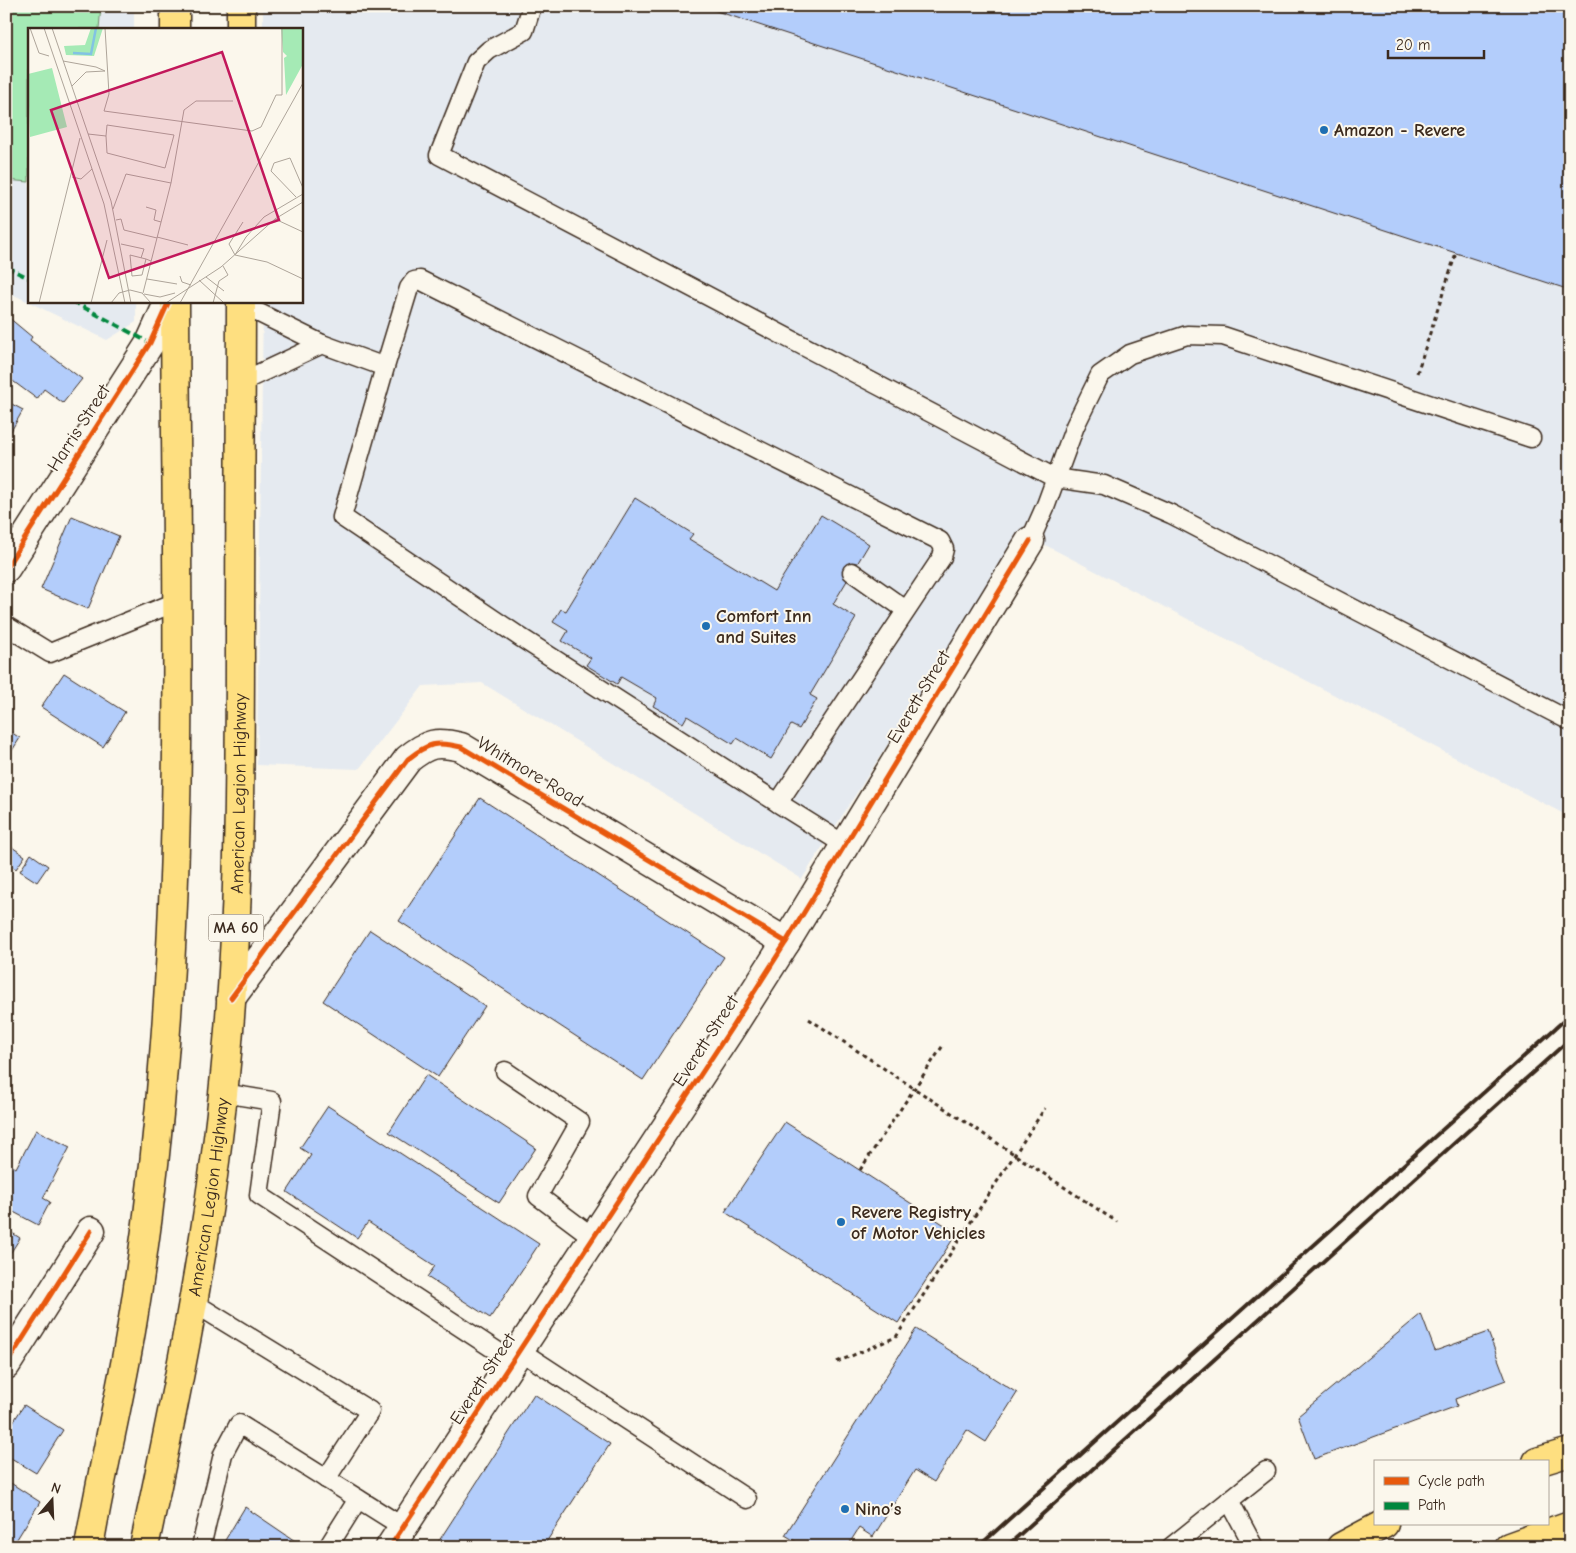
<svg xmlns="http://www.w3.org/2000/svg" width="1576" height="1553" font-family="'Comic Neue',sans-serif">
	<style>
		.built { fill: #e5eaf0 }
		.green { fill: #a5eab5; stroke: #708a6a }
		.building { fill: #b3cdfb; stroke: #3b2a1e }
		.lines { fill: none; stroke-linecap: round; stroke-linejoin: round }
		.lane-casing { stroke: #3b2a1e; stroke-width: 21 }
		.street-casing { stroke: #3b2a1e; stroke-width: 31 }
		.highway-casing { stroke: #3b2a1e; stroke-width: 31 }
		.path { stroke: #3b2a1e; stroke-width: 3; stroke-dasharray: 4 4; stroke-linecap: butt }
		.lane { stroke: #fbf7ec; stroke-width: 18 }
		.street { stroke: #fbf7ec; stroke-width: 28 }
		.highway { stroke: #fedf80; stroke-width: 28 }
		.rail { stroke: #3b2a1e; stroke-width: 4 }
		.quiet { stroke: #00873e; stroke-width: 4; stroke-dasharray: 8 4; stroke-linecap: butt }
		.cycleway-casing { stroke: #fbf7ec; stroke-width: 8 }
		.cycleway { stroke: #e8590c; stroke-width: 5 }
		.poi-dot { fill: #1f6fb2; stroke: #fbf7ec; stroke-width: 2 }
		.labels { text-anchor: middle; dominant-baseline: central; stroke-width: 4; stroke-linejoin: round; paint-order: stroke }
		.shield { fill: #fbf7ec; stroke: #75685c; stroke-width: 1 }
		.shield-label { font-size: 16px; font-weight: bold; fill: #3b2a1e }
		.poi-label { font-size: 18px; font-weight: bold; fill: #3b2a1e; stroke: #fbf7ec; text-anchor: start }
		.street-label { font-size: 18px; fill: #3b2a1e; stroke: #fbf7ec }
		.inset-river { fill: none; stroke: #82c3e3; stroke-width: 2.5 }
		.inset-road { fill: none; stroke: #aea59a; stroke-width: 1 }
		.view { fill: #c2185b; fill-opacity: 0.15; stroke: #c2185b; stroke-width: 2.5 }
		.inset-edge { fill: none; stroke: #3b2a1e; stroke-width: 2.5 }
	</style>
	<rect width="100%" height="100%" fill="#fbf7ec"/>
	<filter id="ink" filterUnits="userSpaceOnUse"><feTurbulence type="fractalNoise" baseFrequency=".02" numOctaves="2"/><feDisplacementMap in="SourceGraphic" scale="10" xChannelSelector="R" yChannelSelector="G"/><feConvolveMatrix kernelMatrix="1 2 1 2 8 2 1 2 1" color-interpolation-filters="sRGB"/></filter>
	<g filter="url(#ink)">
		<!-- built -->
		<g class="built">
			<path d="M6 6H134V29H29V301H136V322L107 340 6 291Z"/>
			<path d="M263 6H1570V817L1022 533 802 879 482 683 423 686 359 769 257 765 263 301H301V29H263Z"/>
		</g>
		<!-- green -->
		<path class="green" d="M6 6H101L99 29H29V182L6 180Z"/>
		<!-- building -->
		<g class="building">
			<path d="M701 6H1570V290L1456 253Z"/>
			<path d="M8 317 32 337 30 340 82 379 63 403 44 389 37 399 6 376V365L11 358 6 354Z"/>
			<path d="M6 401 23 410 6 440Z"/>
			<path d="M635 498 693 534 689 539 774 591 821 515 869 544 833 604 856 618 810 695 817 699 799 729 791 725 771 759 737 738 733 744 687 716 683 723 653 706 657 698 621 677 617 684 586 665 591 658 562 641 568 631 553 622 561 609 566 611Z"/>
			<path d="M72 516 119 536 88 609 41 589Z"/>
			<path d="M64 673 125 712 103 747 41 707Z"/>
			<path d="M6 729 20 738 6 760Z"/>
			<path d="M480 798 724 957 643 1080 399 921Z"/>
			<path d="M6 843 25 856 16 869 6 863Z"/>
			<path d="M31 854 48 866 37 882 20 871Z"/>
			<path d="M370 930 485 1006 438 1077 323 1001Z"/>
			<path d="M426 1075 536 1148 499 1203 389 1132Z"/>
			<path d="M328 1106 539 1244 490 1318 427 1277 435 1266 368 1222 357 1238 287 1192 311 1155 300 1148Z"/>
			<path d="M785 1122 957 1233 898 1323 725 1212Z"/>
			<path d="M36 1130 70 1147 43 1198 50 1202 38 1225 6 1208V1163L16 1168Z"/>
			<path d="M6 1229 20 1238 6 1260Z"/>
			<path d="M1421 1314 1435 1351 1488 1332 1506 1380 1455 1399 1457 1406 1314 1459 1298 1416Z"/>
			<path d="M916 1329 1017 1393 986 1442 967 1430 934 1482 915 1470 873 1537 859 1528 847 1547H805L785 1535Z"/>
			<path d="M534 1394 610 1444 543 1547H435Z"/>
			<path d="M24 1405 63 1430 36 1473 6 1455V1433Z"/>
			<path d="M6 1480 40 1502 12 1547H6Z"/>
			<path d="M245 1507 304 1547H221Z"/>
		</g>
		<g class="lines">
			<defs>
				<g id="lane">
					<path d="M532 6 524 31 489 50 476 62 439 155 1055 478 1104 485 1171 514 1570 721"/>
					<path d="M241 304 322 344 385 367 342 517 520 637 778 803 942 557 944 549 940 541 420 280 414 281 409 288 385 367"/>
					<path d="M241 382 322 344"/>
					<path d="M1030 541 1046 505 1075 426 1100 375 1130 354 1187 335 1223 336 1531 438"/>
					<path d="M852 572 906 610"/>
					<path d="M6 626 50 653 176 602"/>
					<path d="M778 803 845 845"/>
					<path d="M505 1071 580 1122 538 1196 594 1238"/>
					<path d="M223 1093 272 1101 259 1195 512 1361"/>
					<path d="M194 1303 370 1411 326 1479"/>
					<path d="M519 1350 747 1499"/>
					<path d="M1229 1500 1254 1547"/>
					<path d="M201 1547 223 1454 239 1424 403 1527"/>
					<path d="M328 1547 358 1499"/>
					<path d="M1171 1547 1266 1471"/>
				</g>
				<g id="street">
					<path d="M6 568 150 343 169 301"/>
					<path d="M231 998 408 759C428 743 436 741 461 747L786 942"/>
					<path d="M6 1365 91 1231"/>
					<path d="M390 1547 730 1030 786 942 1030 541"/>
				</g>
				<g id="highway">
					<path d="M175 6V29"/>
					<path d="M241 6V29"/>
					<path d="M1537 1462 1570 1452"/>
					<path d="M89 1547C101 1474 119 1403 131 1331 147 1236 158 1139 165 1043 184 797 176 548 175 301"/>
					<path id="s1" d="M144 1547C176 1397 207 1247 223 1094 240 937 240 780 240 622 240 515 241 408 241 301"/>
					<path d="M1341 1547 1384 1524"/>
					<path d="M1509 1547 1570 1525"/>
				</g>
			</defs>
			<!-- lane casing -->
			<use href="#lane" class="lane-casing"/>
			<!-- street casing -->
			<use href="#street" class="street-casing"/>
			<!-- highway casing -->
			<use href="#highway" class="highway-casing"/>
			<!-- path -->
			<g class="path">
				<path d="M1417 373 1456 253"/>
				<path d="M809 1019 1117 1222"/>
				<path d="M860 1170 944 1044"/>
				<path d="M837 1362 896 1337 1045 1108"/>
			</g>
			<!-- lane -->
			<use href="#lane" class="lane"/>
			<!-- street -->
			<use href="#street" class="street"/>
			<!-- highway -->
			<use href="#highway" class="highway"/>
			<!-- rail -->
			<g class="rail">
				<path d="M978 1547 1570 1015"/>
				<path d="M1006 1547 1570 1039"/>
			</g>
			<!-- quiet -->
			<g class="quiet">
				<path d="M6 267 29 278"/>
				<path d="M72 301 150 343"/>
			</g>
			<defs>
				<g id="cycleway">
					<path d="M6 568 150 343 169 301"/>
					<path d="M231 998 408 759C428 743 436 741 461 747L786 942"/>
					<path d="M6 1365 91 1231"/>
					<path d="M390 1547 730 1030 786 942 1030 541"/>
				</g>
			</defs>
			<!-- cycleway casing -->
			<use href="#cycleway" class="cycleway-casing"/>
			<!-- cycleway -->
			<use href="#cycleway" class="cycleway"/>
		</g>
	</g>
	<!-- markers -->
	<g class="poi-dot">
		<circle cx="1324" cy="130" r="5"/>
		<circle cx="706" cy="626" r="5"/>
		<circle cx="841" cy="1222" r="5"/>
		<circle cx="845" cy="1509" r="5"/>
	</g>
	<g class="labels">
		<!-- shield labels -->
		<rect class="shield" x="208.5" y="914.5" width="55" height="27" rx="4"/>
		<g class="shield-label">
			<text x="236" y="928">MA 60</text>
		</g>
		<!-- poi labels -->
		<g class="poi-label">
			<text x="1334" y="130">Amazon - Revere</text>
			<text x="716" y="616">Comfort Inn<tspan x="716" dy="21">and Suites</tspan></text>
			<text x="851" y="1212">Revere Registry<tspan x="851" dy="21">of Motor Vehicles</tspan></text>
			<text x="855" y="1509">Nino’s</text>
		</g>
		<!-- street labels -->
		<g class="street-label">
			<text transform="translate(79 428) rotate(-57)">Harris Street</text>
			<text transform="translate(919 697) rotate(-59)">Everett Street</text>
			<text transform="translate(530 772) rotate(31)">Whitmore Road</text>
			<text stroke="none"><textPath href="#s1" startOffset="761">American Legion Highway</textPath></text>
			<text transform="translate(706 1041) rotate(-57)">Everett Street</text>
			<text stroke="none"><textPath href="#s1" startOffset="356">American Legion Highway</textPath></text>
			<text transform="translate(483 1379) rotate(-57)">Everett Street</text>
		</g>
	</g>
	<!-- overview -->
	<g transform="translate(28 28)">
		<rect width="275" height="275" fill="#fbf7ec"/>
		<path d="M63 0H75L66 28 38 27 36 18 57 17ZM253 0H275V36L258 67 256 30 259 28 255 24ZM24 40 39 99 2 109 0 46Z" fill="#a5eab5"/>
		<path class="inset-river" d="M45 25 63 26 68 0"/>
		<path class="inset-road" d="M2 0 11 25 21 28M16 0 76 176 97 275M24 0 83 173 103 275M77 0 81 66 76 83 224 103 233 99 248 67H254V0M35 33 68 39 77 43 58 44 44 58M60 106 78 108 79 125 137 140 146 107 79 97 78 108M44 149 53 151 64 141M268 169 243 143 246 135 262 130 275 160M118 179 128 182 126 192 133 194M85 181 98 146 143 155M247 191 275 204M88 192 93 191 96 202 129 210M129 209 160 217M93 216 116 221 113 230M207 227 201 216 215 194M207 227 239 234 275 251M207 227 218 209 236 189 275 166M118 231 114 247 104 248 102 227 118 231 123 233M152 248 154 254 163 257M178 249 196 263M119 251 149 256M171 252 196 275M115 265 143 155 156 82 168 73H205M116 266 132 269 147 265M11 275 52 110M63 275 79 212M83 275 91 265 102 262 114 265 123 275M138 275 193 239 247 191 275 174M152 275 275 55M185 275 191 253 200 247 195 238"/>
		<path class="view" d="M194 24 251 192 81 250 23 82Z"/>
		<rect width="275" height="275" class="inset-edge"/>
	</g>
	<!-- margin -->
	<rect width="1576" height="1553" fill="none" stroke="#fbf7ec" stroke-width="25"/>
	<rect x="12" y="12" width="1551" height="1528" fill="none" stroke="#3b2a1e" stroke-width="2" filter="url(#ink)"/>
	<!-- legend -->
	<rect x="1374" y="1460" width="175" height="65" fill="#fbf7ec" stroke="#aea59a"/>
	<rect x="1384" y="1477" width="25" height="8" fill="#e8590c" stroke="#aea59a"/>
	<text x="1418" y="1486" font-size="15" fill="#3b2a1e">Cycle path</text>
	<rect x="1384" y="1502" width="25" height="8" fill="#00873e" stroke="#aea59a"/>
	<text x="1418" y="1510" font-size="15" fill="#3b2a1e">Path</text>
	<!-- north arrow -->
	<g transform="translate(52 1500) rotate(19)" stroke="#fbf7ec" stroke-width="4" paint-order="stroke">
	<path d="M0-4L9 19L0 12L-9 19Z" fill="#3b2a1e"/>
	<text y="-8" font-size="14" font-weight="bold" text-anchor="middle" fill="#3b2a1e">N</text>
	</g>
	<!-- scale -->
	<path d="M1388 50v8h96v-8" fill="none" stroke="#3b2a1e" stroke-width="2.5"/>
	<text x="1396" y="50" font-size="15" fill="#3b2a1e" stroke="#fbf7ec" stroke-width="4" paint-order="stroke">20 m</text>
</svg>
